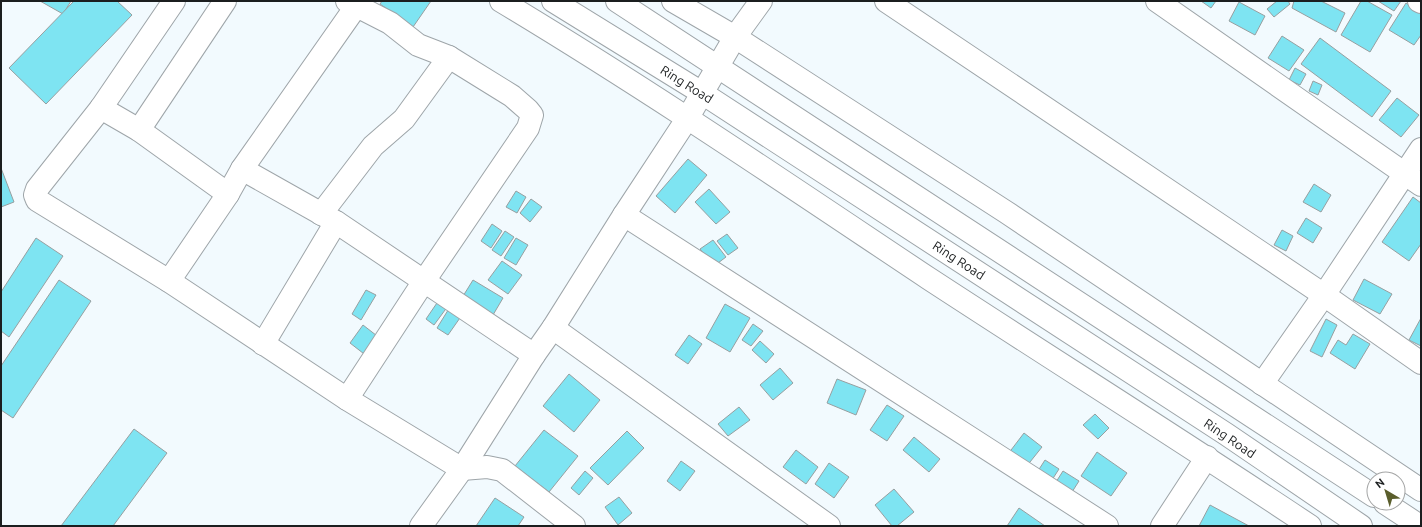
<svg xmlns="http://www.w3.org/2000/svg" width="1422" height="527" font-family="Ubuntu,sans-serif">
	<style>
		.building { fill: #7ee4f2; stroke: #979fa0 }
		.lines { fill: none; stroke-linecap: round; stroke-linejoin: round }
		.minor-casing { stroke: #9ea5a9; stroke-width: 24 }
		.major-casing { stroke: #9ea5a9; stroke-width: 24 }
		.highway-casing { stroke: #9ea5a9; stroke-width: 24 }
		.minor { stroke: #fff; stroke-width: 22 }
		.major { stroke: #fff; stroke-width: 22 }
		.highway { stroke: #fff; stroke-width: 22 }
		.labels { text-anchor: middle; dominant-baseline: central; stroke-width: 3; stroke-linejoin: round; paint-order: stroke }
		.street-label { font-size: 13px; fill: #1b1e1f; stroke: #fff }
	</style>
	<rect width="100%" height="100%" fill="#f2fafe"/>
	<!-- building -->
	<g class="building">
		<path d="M40 1H71L63 14Z"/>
		<path d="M74 1H117L132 15 46 104 9 68Z"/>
		<path d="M382 1H431L413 27 380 4Z"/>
		<path d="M1201 1H1216L1211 8Z"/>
		<path d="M1277 1H1288L1290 4 1274 17 1267 9Z"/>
		<path d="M1294 1H1321L1345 13 1336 32 1292 8Z"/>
		<path d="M1361 1H1367L1392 15 1370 52 1341 35Z"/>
		<path d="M1378 1H1401L1394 11Z"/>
		<path d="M1239 2 1265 16 1255 35 1229 21Z"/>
		<path d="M1406 3 1421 13V35L1414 45 1389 30Z"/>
		<path d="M1282 36 1304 50 1289 71 1268 58Z"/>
		<path d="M1320 38 1391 91 1372 117 1301 64Z"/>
		<path d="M1295 68 1306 74 1300 85 1289 80Z"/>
		<path d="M1313 81 1322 85 1318 95 1309 91Z"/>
		<path d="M1397 98 1419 115 1401 137 1379 120Z"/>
		<path d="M688 159 707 175 675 213 656 196Z"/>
		<path d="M1 168 14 202 1 207Z"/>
		<path d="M1314 184 1331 195 1321 212 1303 202Z"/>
		<path d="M709 189 730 212 716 224 695 202Z"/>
		<path d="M516 191 526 197 517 213 506 207Z"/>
		<path d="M1413 197 1421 203V244L1409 261 1382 242Z"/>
		<path d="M531 199 542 207 530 222 520 213Z"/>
		<path d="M1306 218 1322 228 1313 243 1297 233Z"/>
		<path d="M492 224 502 231 491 248 481 241Z"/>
		<path d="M1282 230 1293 236 1286 251 1274 245Z"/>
		<path d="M505 231 514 237 501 256 492 250Z"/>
		<path d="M727 234 738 248 728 255 717 241Z"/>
		<path d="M36 238 63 256 9 337 1 331V292Z"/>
		<path d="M516 238 528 245 516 265 504 258Z"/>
		<path d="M713 240 726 257 714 266 700 249Z"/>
		<path d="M502 261 522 275 508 294 488 280Z"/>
		<path d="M1364 279 1392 294 1380 314 1353 300Z"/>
		<path d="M59 280 91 301 13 418 1 410V366Z"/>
		<path d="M473 280 503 298 490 320 460 301Z"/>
		<path d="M366 290 376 295 361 320 352 314Z"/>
		<path d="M439 300 448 306 434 325 426 319Z"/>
		<path d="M725 304 750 318 730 352 706 338Z"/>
		<path d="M450 307 462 315 448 335 437 328Z"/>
		<path d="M1421 318V346L1409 340Z"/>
		<path d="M1326 319 1337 325 1322 357 1310 351Z"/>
		<path d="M753 324 763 331 751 346 742 340Z"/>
		<path d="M363 325 381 339 368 357 350 343Z"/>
		<path d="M1353 334 1370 344 1355 369 1330 353 1338 340 1346 345Z"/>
		<path d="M689 335 702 344 688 364 675 355Z"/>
		<path d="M760 341 774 354 766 363 752 350Z"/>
		<path d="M780 368 793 383 773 400 760 385Z"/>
		<path d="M569 374 600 400 574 432 543 406Z"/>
		<path d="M837 379 866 390 856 415 827 403Z"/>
		<path d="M887 405 904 416 887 441 870 430Z"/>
		<path d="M739 407 750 420 728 436 718 424Z"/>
		<path d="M1095 414 1109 428 1098 439 1083 425Z"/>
		<path d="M134 429 167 453 113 526H61Z"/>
		<path d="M544 430 578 456 549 492 515 466Z"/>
		<path d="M627 431 644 448 608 485 590 468Z"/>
		<path d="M1024 433 1042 447 1026 467 1008 454Z"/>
		<path d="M914 437 940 459 929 472 903 450Z"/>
		<path d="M796 450 818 467 806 484 783 467Z"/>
		<path d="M1097 452 1127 473 1111 496 1081 476Z"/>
		<path d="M1045 460 1059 469 1050 483 1036 474Z"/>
		<path d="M681 461 695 471 680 491 667 481Z"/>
		<path d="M829 463 849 477 834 498 815 484Z"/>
		<path d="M585 471 593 478 579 495 571 488Z"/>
		<path d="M1063 471 1079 481 1072 492 1056 482Z"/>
		<path d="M894 489 914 512 897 526H892L875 505Z"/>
		<path d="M619 497 632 513 618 525 605 507Z"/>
		<path d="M495 498 524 517 518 526H476Z"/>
		<path d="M1210 505 1249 526H1199Z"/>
		<path d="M1019 508 1045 526H1007Z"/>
	</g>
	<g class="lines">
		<defs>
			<g id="minor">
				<path d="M174 1 101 108 37 189 35 195 37 200 169 281 347 399 462 469 487 467 502 470 574 526"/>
				<path d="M886 1 1324 295 1421 363"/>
				<path d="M1157 1 1421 185"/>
				<path d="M1419 1 1421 2"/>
				<path d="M735 37 761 1"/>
				<path d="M101 108 139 130 228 194"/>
				<path d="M139 130 225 1"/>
				<path d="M242 169 336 222 534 355"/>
				<path d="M321 214 373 146 404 119 449 57"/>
				<path d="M624 215 1107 526"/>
				<path d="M169 281 228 194 242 169 357 5"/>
				<path d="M553 328 829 526"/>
				<path d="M263 344 336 222"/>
				<path d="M1262 384 1324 295 1421 149"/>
				<path d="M347 399 424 281 528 128 532 115 528 110 512 96 449 57 418 45 390 23 347 1"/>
				<path d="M421 526 462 469 534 355 553 328 624 215 687 119"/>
				<path d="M1162 526 1207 457"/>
			</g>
			<g id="major">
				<path d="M501 1C646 88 787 184 928 278 1055 361 1184 442 1310 526"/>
				<path d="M673 1 735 37 1006 212 1421 490"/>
				<path d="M687 119 735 37"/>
			</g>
			<g id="highway">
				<path d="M553 1 702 93 1226 434 1361 526"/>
				<path d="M617 1 1374 496"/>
				<path d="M1385 503 1420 526"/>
			</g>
		</defs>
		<!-- minor casing -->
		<use href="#minor" class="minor-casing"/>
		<!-- major casing -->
		<use href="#major" class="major-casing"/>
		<!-- highway casing -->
		<use href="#highway" class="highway-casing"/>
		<!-- minor -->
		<use href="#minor" class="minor"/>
		<!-- major -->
		<use href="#major" class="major"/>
		<!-- highway -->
		<use href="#highway" class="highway"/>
	</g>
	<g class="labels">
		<!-- street labels -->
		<g class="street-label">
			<text transform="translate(687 84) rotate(32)">Ring Road</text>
			<text transform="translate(959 260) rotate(33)">Ring Road</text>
			<text transform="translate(1230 438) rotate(34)">Ring Road</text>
		</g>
	</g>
	<!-- border -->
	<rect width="1422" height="527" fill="none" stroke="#1b1e1f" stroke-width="4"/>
	<!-- north arrow -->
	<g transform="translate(1386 491) rotate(322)"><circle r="19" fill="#ffffff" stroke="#a4a5a5"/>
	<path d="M0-3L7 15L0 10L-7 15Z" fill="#5a5e2c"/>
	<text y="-6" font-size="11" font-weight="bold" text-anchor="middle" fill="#1b1e1f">N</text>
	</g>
</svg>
